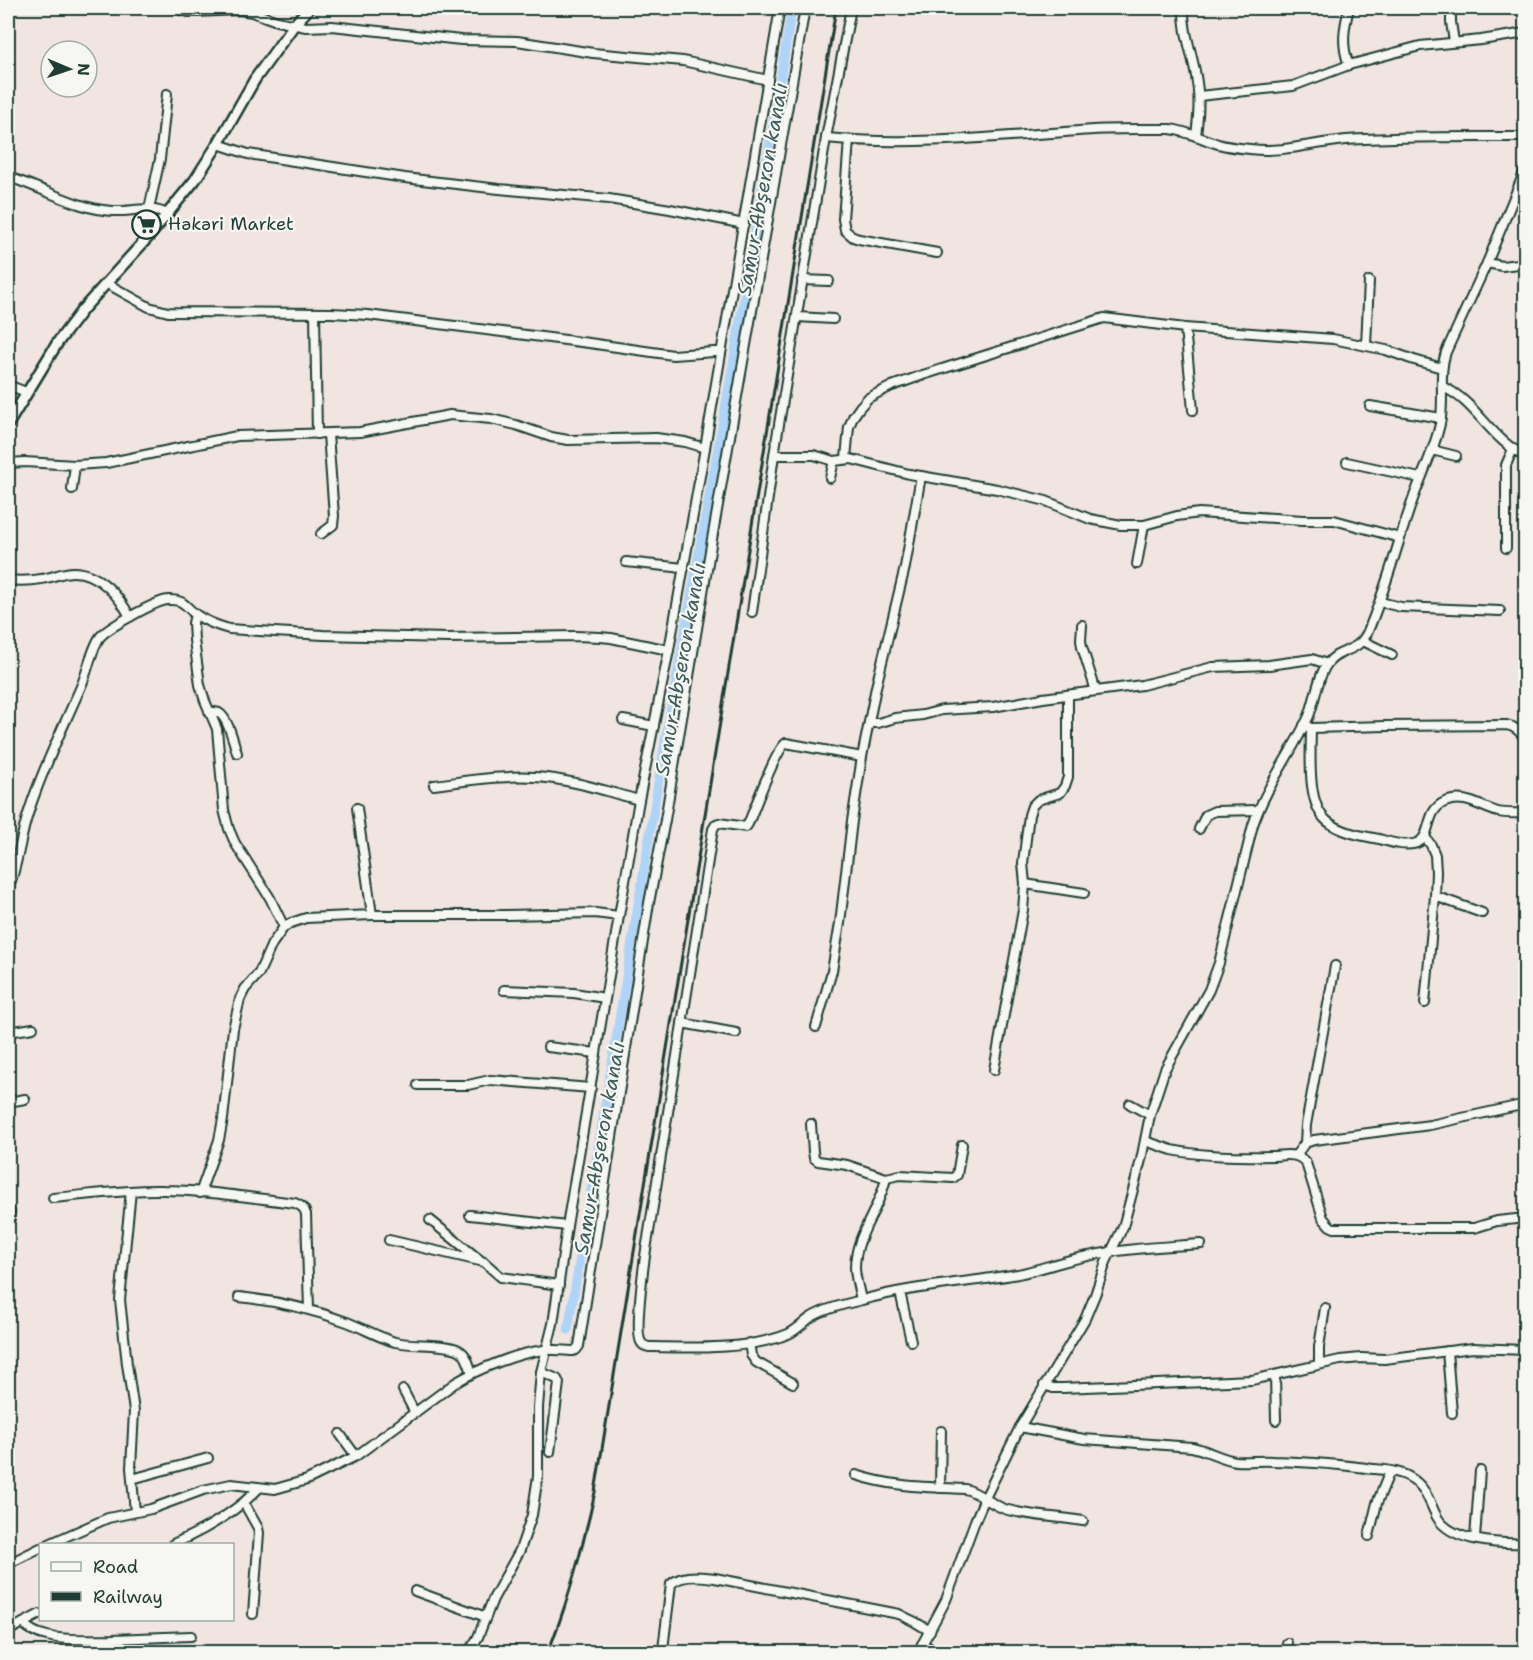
<svg xmlns="http://www.w3.org/2000/svg" width="1533" height="1660" font-family="'Shantell Sans',sans-serif">
	<style>
		.lines { fill: none; stroke-linecap: round; stroke-linejoin: round }
		.canal { stroke: #aed5f8; stroke-width: 9 }
		.minor-casing { stroke: #1f3d34; stroke-width: 12 }
		.tertiary-casing { stroke: #1f3d34; stroke-width: 14 }
		.minor { stroke: #f6f6f2; stroke-width: 8 }
		.tertiary { stroke: #f6f6f2; stroke-width: 9 }
		.rail { stroke: #1f3d34; stroke-width: 3 }
		.labels { text-anchor: middle; dominant-baseline: central; stroke-width: 4.5; stroke-linejoin: round; paint-order: stroke }
		.poi-label { font-size: 18px; fill: #1f3d34; stroke: #f6f6f2; text-anchor: start }
		.water-label { font-size: 20px; font-style: italic; fill: #3c5b5b; stroke: #f6f6f2 }
	</style>
	<rect width="100%" height="100%" fill="#f1e5e1"/>
	<filter id="ink" filterUnits="userSpaceOnUse"><feTurbulence type="fractalNoise" baseFrequency=".0167" numOctaves="2"/><feDisplacementMap in="SourceGraphic" scale="12" xChannelSelector="R" yChannelSelector="G"/><feConvolveMatrix kernelMatrix="1 2 1 2 8 2 1 2 1" color-interpolation-filters="sRGB"/></filter>
	<g filter="url(#ink)">
		<g class="lines">
			<!-- canal -->
			<path class="canal" d="M568 1330 666 735 731 375 792 8"/>
			<defs>
				<g id="minor">
					<path d="M173 8 188 12H197L239 10 252 12 277 21 306 27 332 26 461 40 517 41 593 53 683 61 768 80"/>
					<path d="M1184 8C1183 34 1194 57 1197 83 1200 101 1198 119 1196 136"/>
					<path d="M1349 8C1344 28 1341 45 1349 65"/>
					<path d="M1451 8V22L1454 42"/>
					<path d="M1199 96 1293 86 1349 65 1420 46 1481 40 1526 33"/>
					<path d="M826 138C910 146 994 137 1078 131 1108 128 1139 129 1170 129 1187 131 1202 139 1218 144 1228 147 1239 148 1250 149 1283 153 1313 143 1346 140 1405 136 1466 137 1526 137"/>
					<path d="M849 140 843 219 845 230 853 237 859 239 937 253"/>
					<path d="M218 144 248 154 405 178 499 189 609 199 670 209 744 224"/>
					<path d="M8 177C42 187 76 209 113 211 132 212 150 205 167 214"/>
					<path d="M149 209 160 159 167 94"/>
					<path d="M1487 263 1502 266 1526 263"/>
					<path d="M802 280 829 281"/>
					<path d="M106 283 149 307 168 312 332 313 368 315 589 343 673 355 714 352H721"/>
					<path d="M315 313 317 434"/>
					<path d="M797 317 833 319"/>
					<path d="M1185 328 1193 410"/>
					<path d="M1366 345 1369 281"/>
					<path d="M8 385 26 392"/>
					<path d="M1443 387C1476 401 1492 442 1526 456"/>
					<path d="M1370 406 1441 418"/>
					<path d="M1432 450 1456 456"/>
					<path d="M846 458 849 427 853 417 860 407 868 398 892 386 923 375 1104 318 1185 328 1333 339 1386 350 1414 360 1442 368"/>
					<path d="M834 461 814 455H774L826 138 851 8"/>
					<path d="M1347 462 1420 478"/>
					<path d="M8 463 25 462 75 465 106 463 237 436 360 432 450 415 491 419 516 425 551 437 568 440 656 438 685 442 705 448"/>
					<path d="M830 478 834 461 851 459 909 474 997 489 1046 501 1090 519 1121 525H1144L1177 516 1199 513 1303 520H1334L1400 538"/>
					<path d="M72 489 75 465"/>
					<path d="M321 534 333 525 334 516 328 434"/>
					<path d="M1506 548V465L1513 449"/>
					<path d="M626 562 684 568"/>
					<path d="M1137 564 1144 525"/>
					<path d="M8 580C19 581 30 581 41 579 52 578 62 572 73 572 99 572 120 597 130 617"/>
					<path d="M1380 602 1401 607 1500 611"/>
					<path d="M752 612 774 455"/>
					<path d="M195 614 193 623 194 640 200 685 205 701 217 729 224 810 229 829 235 843 270 898 284 927"/>
					<path d="M1082 625 1081 640 1082 647 1096 691"/>
					<path d="M1363 641 1392 655"/>
					<path d="M209 711C212 712 216 712 219 713 228 718 234 743 237 753"/>
					<path d="M623 720 654 726"/>
					<path d="M870 723H878L895 718 923 715 942 710 993 707 1043 698 1142 685 1213 667 1269 665 1312 659 1327 664"/>
					<path d="M1304 725 1311 728C1311 753 1306 804 1327 821 1340 832 1362 836 1379 839 1390 842 1408 848 1419 842 1432 835 1425 810 1445 802 1465 794 1480 807 1498 812 1507 814 1516 813 1526 813"/>
					<path d="M1311 728 1386 726 1507 725C1516 727 1520 732 1526 739"/>
					<path d="M862 757 786 743C775 751 755 808 748 824L746 827 719 823 716 824 713 829 648 1238C645 1254 634 1331 641 1342 643 1346 645 1346 649 1347 691 1348 749 1350 788 1334 797 1330 803 1323 810 1318 824 1309 845 1304 862 1300 913 1286 966 1283 1018 1274 1042 1269 1065 1260 1088 1256 1125 1248 1164 1247 1201 1244"/>
					<path d="M434 785C467 781 501 775 535 777 570 779 605 791 639 800"/>
					<path d="M357 808 372 915"/>
					<path d="M1199 829 1206 815 1215 811 1258 810"/>
					<path d="M1425 837 1431 845 1435 855 1436 872 1435 896 1425 1003"/>
					<path d="M1025 884 1084 893"/>
					<path d="M8 890C18 865 20 837 29 811 43 767 64 726 82 684 88 670 92 648 100 637 107 628 158 600 168 600 184 599 185 606 195 614 205 621 218 626 229 629L323 635 448 638 575 636 600 637 611 638 669 650"/>
					<path d="M1435 896 1482 913"/>
					<path d="M504 990 574 993 605 998"/>
					<path d="M682 1023 736 1033"/>
					<path d="M816 1027 832 971 840 923 852 821 862 757 876 687 905 567 921 476"/>
					<path d="M8 1032 33 1028"/>
					<path d="M548 1047 596 1053"/>
					<path d="M994 1070 1023 910 1025 884 1023 863 1029 815 1032 806 1038 800 1060 793 1065 786 1068 777V695"/>
					<path d="M418 1085H468L490 1080 591 1088"/>
					<path d="M8 1102 25 1099"/>
					<path d="M1130 1104 1150 1115"/>
					<path d="M811 1124 813 1152 814 1158 818 1161 847 1165 886 1178C880 1209 855 1235 855 1267 855 1278 859 1289 861 1300"/>
					<path d="M1145 1141C1154 1144 1163 1147 1172 1150 1200 1156 1242 1157 1271 1156 1284 1156 1296 1151 1306 1163L1323 1218 1330 1226 1334 1228H1474L1497 1221 1526 1218"/>
					<path d="M1305 1143 1306 1125 1335 966"/>
					<path d="M1296 1155 1305 1143 1314 1140 1430 1125 1526 1104"/>
					<path d="M886 1178 900 1175 953 1178 957 1175 962 1145"/>
					<path d="M131 1191 120 1300 127 1364 134 1411 131 1468 135 1512"/>
					<path d="M200 1193 219 1140 223 1119 233 1029 240 999 245 989 259 973 272 944 284 927 291 923 306 918 372 915H507L595 913 619 916"/>
					<path d="M53 1198C89 1195 126 1189 163 1190 206 1190 252 1198 295 1203 301 1206 304 1207 306 1214L309 1309"/>
					<path d="M8 1213 10 1212"/>
					<path d="M470 1215 567 1226"/>
					<path d="M430 1220 480 1260"/>
					<path d="M389 1240 484 1262 501 1277 559 1285"/>
					<path d="M900 1292 911 1341"/>
					<path d="M239 1297C277 1301 312 1309 347 1322 363 1328 378 1337 395 1342 412 1346 445 1343 459 1350 467 1354 469 1365 472 1373"/>
					<path d="M749 1343 751 1355 756 1362 793 1383"/>
					<path d="M1447 1351 1452 1413"/>
					<path d="M1319 1364V1347L1325 1308"/>
					<path d="M541 1372 557 1379 559 1383 550 1452"/>
					<path d="M1275 1375 1276 1420"/>
					<path d="M1044 1385 1053 1388H1063L1252 1380 1340 1360 1361 1358 1384 1359 1473 1348 1526 1350"/>
					<path d="M403 1390 415 1413"/>
					<path d="M1020 1427 1084 1439 1192 1447C1207 1450 1221 1459 1236 1461 1248 1462 1261 1460 1273 1461 1306 1462 1340 1464 1373 1469 1385 1470 1399 1471 1409 1477 1426 1486 1429 1502 1437 1517 1451 1542 1500 1544 1526 1543"/>
					<path d="M340 1434 356 1456"/>
					<path d="M856 1475C893 1487 926 1487 965 1489 981 1493 992 1506 1008 1510 1032 1516 1059 1517 1083 1521"/>
					<path d="M132 1479 208 1458"/>
					<path d="M940 1488 941 1431"/>
					<path d="M244 1503 258 1528 259 1533 253 1614"/>
					<path d="M1369 1536 1377 1503 1390 1471"/>
					<path d="M1475 1538 1480 1471"/>
					<path d="M49 1544 108 1518 151 1509 203 1490 231 1484 275 1489 307 1480 356 1456 455 1383C478 1369 517 1353 544 1350 553 1349 563 1351 573 1351L576 1350 579 1346 649 903 665 820 711 545 805 8"/>
					<path d="M173 1544C205 1530 235 1513 259 1488"/>
					<path d="M8 1564 40 1548"/>
					<path d="M415 1591 486 1617"/>
					<path d="M23 1623C29 1630 38 1634 47 1636 68 1641 91 1639 112 1639 138 1638 164 1637 191 1636"/>
					<path d="M8 1631 40 1614"/>
					<path d="M922 1644 932 1649 948 1652"/>
					<path d="M663 1649 671 1584C681 1574 702 1576 715 1578L899 1614 915 1622 930 1631"/>
					<path d="M469 1652 478 1637 493 1599 520 1550 532 1515 538 1476V1407L541 1372 553 1324 567 1226 619 916 639 800 669 650 705 448 780 8"/>
					<path d="M918 1652 946 1600 975 1521 985 1498 1020 1427 1085 1319 1095 1295 1106 1262 1123 1227 1141 1160 1150 1115 1165 1069 1209 990 1219 963 1253 825C1266 786 1292 753 1309 716 1315 701 1318 676 1327 664 1340 647 1358 654 1368 631 1386 589 1397 545 1412 502 1421 476 1434 451 1440 424 1445 400 1438 375 1446 352L1487 263 1526 168"/>
					<path d="M1285 1652 1287 1643"/>
				</g>
				<path id="tertiary" d="M8 424 58 342 83 309 150 235 195 180 218 144 255 79 294 25 309 8"/>
			</defs>
			<!-- minor casing -->
			<use href="#minor" class="minor-casing"/>
			<!-- tertiary casing -->
			<use href="#tertiary" class="tertiary-casing"/>
			<!-- minor -->
			<use href="#minor" class="minor"/>
			<!-- tertiary -->
			<use href="#tertiary" class="tertiary"/>
			<!-- rail -->
			<path class="rail" d="M548 1652C569 1601 583 1546 595 1492L836 8"/>
		</g>
	</g>
	<!-- icons -->
	<defs>
		<symbol id="supermarket-ring" viewBox="-11 -11 22 22"><circle r="9.5" fill="#f6f6f2" stroke="#1f3d34" stroke-width="1.5"/><path d="M-6-5.5h2.5l.6 2H6L4.5 2H-2.5L-4.4-4H-6ZM-1.5 3.2a1.3 1.3 0 1 0 .1 0ZM3 3.2a1.3 1.3 0 1 0 .1 0Z" fill="#1f3d34"/></symbol>
	</defs>
	<g fill-rule="evenodd">
		<use href="#supermarket-ring" x="130" y="208" width="33" height="33"/>
	</g>
	<g class="labels">
		<!-- poi labels -->
		<g class="poi-label">
			<text x="168" y="224">Həkəri Market</text>
		</g>
		<!-- water labels -->
		<g class="water-label">
			<text transform="translate(762 189) rotate(-80)">Samur-Abşeron kanalı</text>
			<text transform="translate(680 669) rotate(-80)">Samur-Abşeron kanalı</text>
			<text transform="translate(599 1148) rotate(-80)">Samur-Abşeron kanalı</text>
		</g>
	</g>
	<!-- margin -->
	<rect width="1533" height="1660" fill="none" stroke="#f6f6f2" stroke-width="30"/>
	<rect x="15" y="15" width="1503" height="1630" fill="none" stroke="#1f3d34" stroke-width="2" filter="url(#ink)"/>
	<!-- legend -->
	<rect x="39" y="1543" width="195" height="78" fill="#f6f6f2" stroke="#a0aca6" stroke-width="1.5"/>
	<rect x="51" y="1562" width="30" height="9" fill="#f6f6f2" stroke="#a0aca6" stroke-width="1.5"/>
	<text x="93" y="1573" font-size="18" fill="#1f3d34">Road</text>
	<rect x="51" y="1592" width="30" height="9" fill="#1f3d34" stroke="#a0aca6" stroke-width="1.5"/>
	<text x="93" y="1603" font-size="18" fill="#1f3d34">Railway</text>
	<!-- north arrow -->
	<g transform="translate(69 69) rotate(92)"><circle r="28" fill="#f6f6f2" stroke="#a0aca6" stroke-width="1.5"/>
	<path d="M0-4.5L10 22L0 15L-10 22Z" fill="#1f3d34"/>
	<text y="-9" font-size="16" font-weight="bold" text-anchor="middle" fill="#1f3d34">N</text>
	</g>
</svg>
